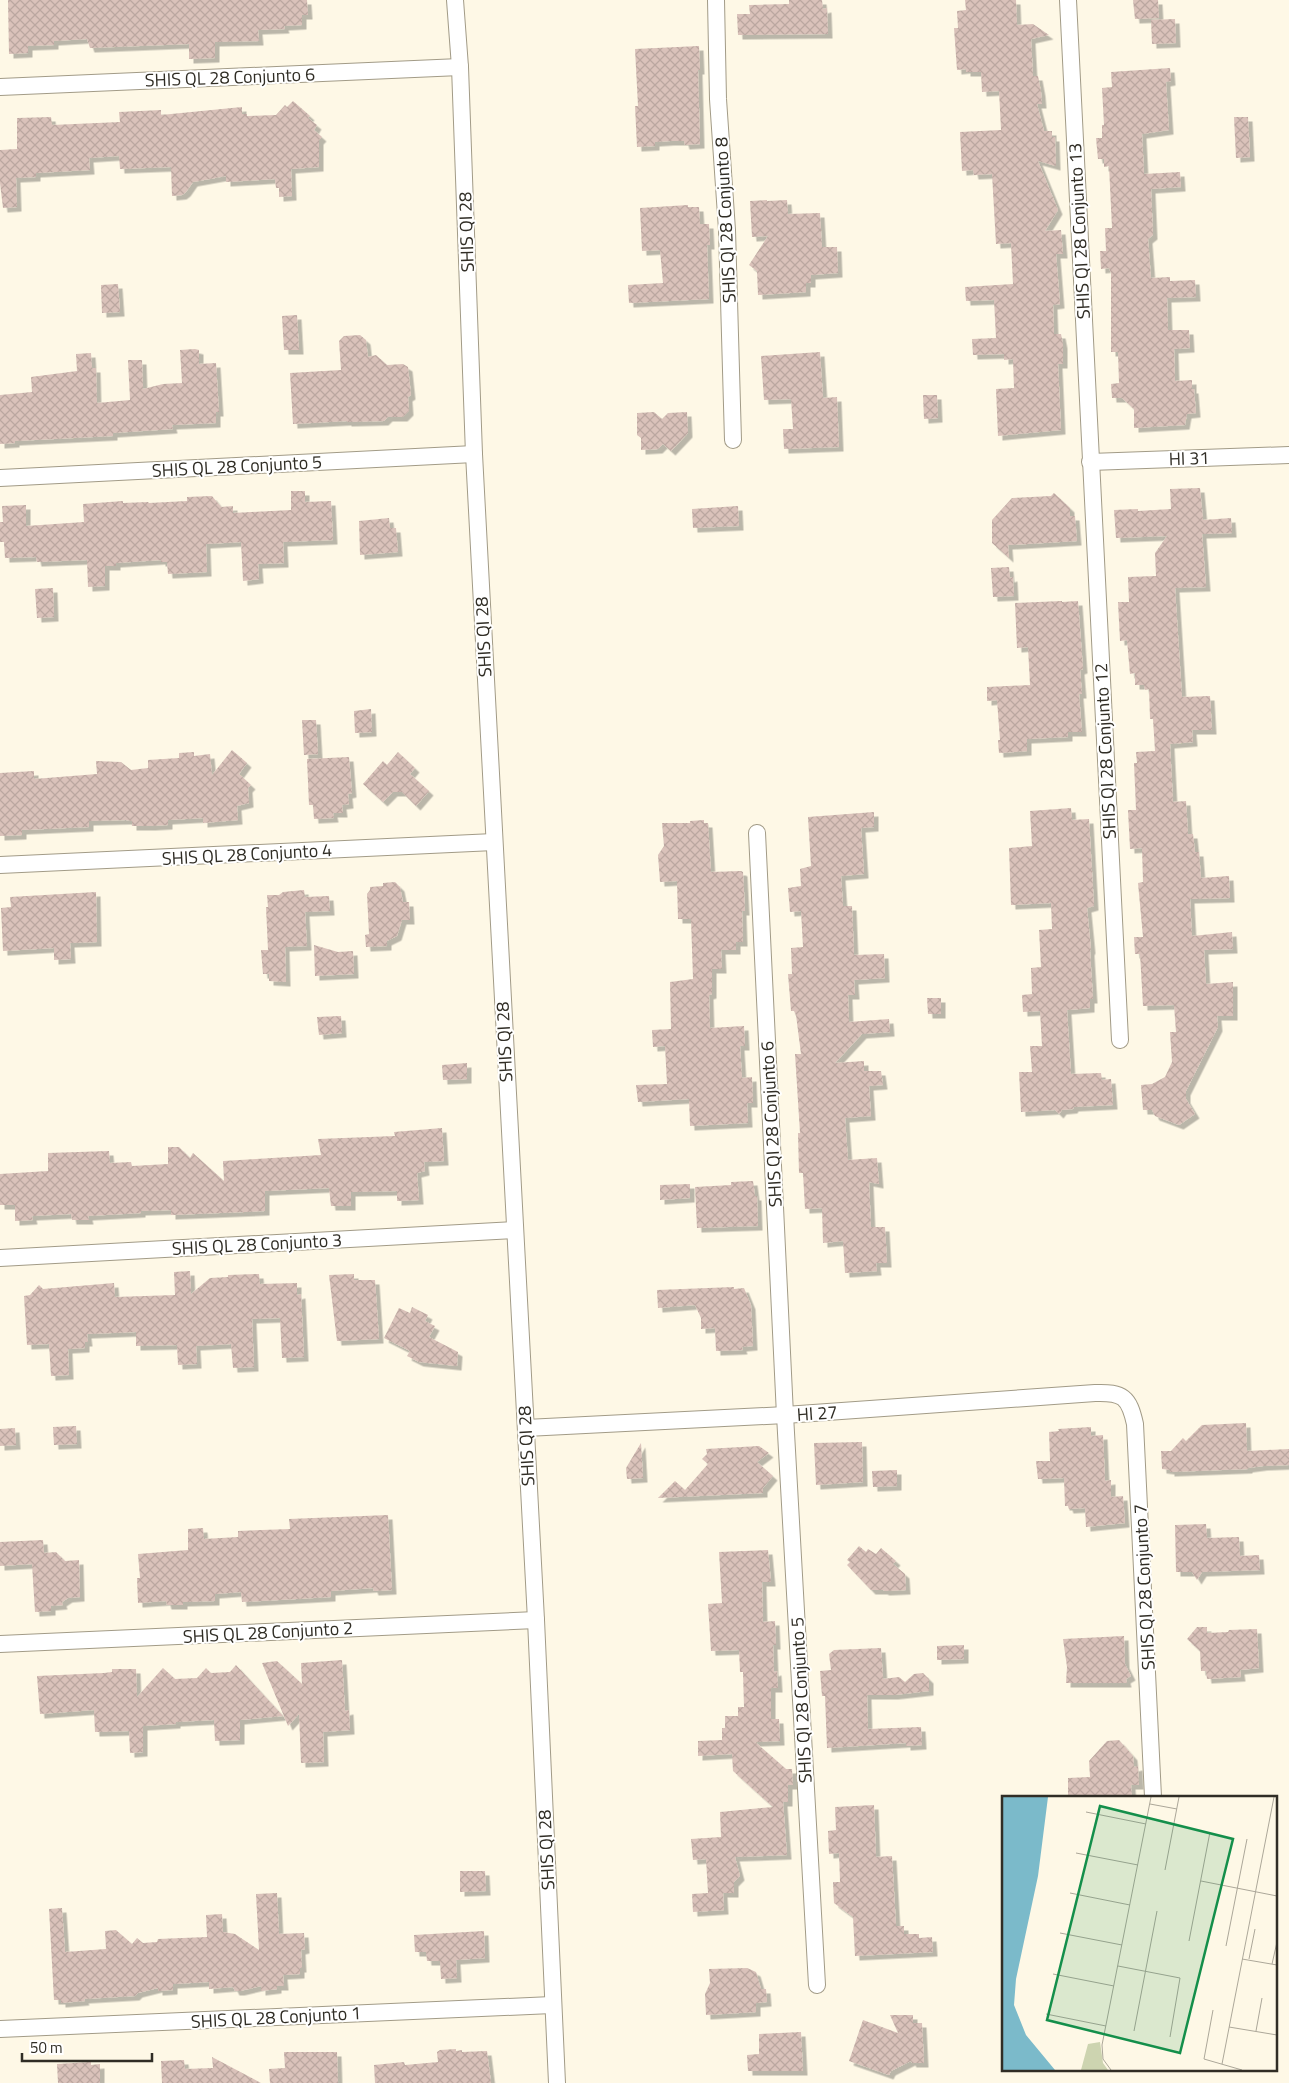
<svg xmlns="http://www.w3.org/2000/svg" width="1289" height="2083" font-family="'Titillium Web',sans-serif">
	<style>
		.building { fill: url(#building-cross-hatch); filter: url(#shadow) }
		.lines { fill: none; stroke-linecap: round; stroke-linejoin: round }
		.street-casing { stroke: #a29b87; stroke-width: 18 }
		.street { stroke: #fff; stroke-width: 16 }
		.labels { text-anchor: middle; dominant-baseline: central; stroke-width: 4; stroke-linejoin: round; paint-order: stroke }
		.street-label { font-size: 18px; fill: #302d25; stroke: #fff }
		.inset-road { fill: none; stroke: #aca799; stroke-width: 1 }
		.view { fill: #148f4b; fill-opacity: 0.15; stroke: #148f4b; stroke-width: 2.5 }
		.inset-edge { fill: none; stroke: #302d25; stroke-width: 2.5 }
	</style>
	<defs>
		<pattern id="building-cross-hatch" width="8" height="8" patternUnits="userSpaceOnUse" patternTransform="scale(1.25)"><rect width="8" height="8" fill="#dac2ba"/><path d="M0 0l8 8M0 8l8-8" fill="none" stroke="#bba7a0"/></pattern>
		<filter id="shadow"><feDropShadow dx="4.5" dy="4.5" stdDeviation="0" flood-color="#0004"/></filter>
	</defs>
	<rect width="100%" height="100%" fill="#fef8e6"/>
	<!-- building -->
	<g class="building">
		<path d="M8 0H307L308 15H302V25L284 26 285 29 258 30 259 41 215 42V58L189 59V44L90 48 87 39 54 41V45L28 46V53L9 54Z"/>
		<path d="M789 0H822L823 9 827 8 828 34 738 35 737 14H750L749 5 789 4Z"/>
		<path d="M965 0H1016L1017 25 1033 24 1049 35 1031 39 1033 76H1038L1041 92 1042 104H1037L1044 131H1052V137H1055L1056 166 1038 161 1058 210 1045 231 1061 230 1063 254H1056L1060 304 1053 305 1054 334H1061L1063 344V364H1058L1061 430 998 436 996 389 1014 388 1013 359 1004 360V354L973 355 972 339 996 338 994 300 966 301 965 287 1013 284 1011 243 996 244 992 174 974 175 973 170 962 171 960 132 1001 130 999 91 982 92 981 72H966V69L957 70 954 28H958L957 11 966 10Z"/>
		<path d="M1133 0H1158L1159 18 1135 19Z"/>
		<path d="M1175 19 1176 43 1152 44 1151 20Z"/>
		<path d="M699 46 700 70H698L700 144 685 145 684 141H670L655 142V146L637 147 635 106H638L635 49Z"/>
		<path d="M1170 68 1171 81 1166 82 1169 130 1142 134 1144 174 1180 172 1181 187 1151 189 1153 235 1148 239 1151 278 1170 277V281L1195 280 1196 297 1167 298 1168 330H1189L1190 348 1174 349 1175 381 1192 380V389H1194L1196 413 1187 414 1185 425 1134 428V409L1122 398H1112L1111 384 1119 383 1118 352H1111V273L1109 268 1101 269 1100 251H1106L1105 228H1112L1109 166 1104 167V159H1098L1096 138H1102V125H1104L1102 88 1112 87 1111 72Z"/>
		<path d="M293 101 310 116 308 118 317 125 314 130 322 137 319 140V167L291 169 292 196 279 197V188H276L275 179 226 182V176L193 182 186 192 182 195 172 196 171 167 120 169 119 156 89 158 90 170 36 173V177L16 178 17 207 3 208 0 183V150L17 149V118L51 117 52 125 120 122 119 112 161 110V115L242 107V114H247V116L276 115 285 105 287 107Z"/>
		<path d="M1234 117H1248L1250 157 1236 158Z"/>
		<path d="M767 200V201L787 200 788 214 820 213 822 247H837L838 273 811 275V283H806V292L758 295 757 271 749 265 768 236 752 237 750 201Z"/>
		<path d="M688 205V207H699L700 224H709L710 245H707L709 299 629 303 628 285 663 283 660 250 642 251 640 208Z"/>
		<path d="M118 284 120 312 102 313 101 285Z"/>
		<path d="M297 315 299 350H284L282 316Z"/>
		<path d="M360 335 366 340 368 357 376 355 387 365 403 364 408 367 411 395 408 397 409 411 403 417H388L384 421 347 422V421L293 424 290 373 341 370 339 341 344 336Z"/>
		<path d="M195 349 199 350V364L216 363 219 412H216V423L172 425 173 429 113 433V436L15 441V443L0 444V395L32 392 31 377 77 371 76 354 91 353 92 368H96L97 403 130 400 128 360H142L143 389 163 384 182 383 180 350Z"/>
		<path d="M820 352 823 398 837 397 839 447 784 449 783 429H793L791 399 764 400 761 356Z"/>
		<path d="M923 395H937L938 418 924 419Z"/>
		<path d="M654 412 662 419 668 413 687 412 688 433 671 451 663 444 658 449 641 450V438L637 435V413Z"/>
		<path d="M1200 488 1203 520 1231 518 1232 533 1202 534 1206 587 1175 588 1182 697 1210 696 1212 730H1192L1193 742 1170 744 1173 802 1186 801 1188 834H1193L1195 852H1199L1201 878 1229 876 1230 898 1190 899 1192 936 1232 932 1233 949 1204 950 1206 984 1233 982V1016H1217L1218 1027 1186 1091V1099L1195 1114 1179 1125 1155 1116 1152 1110H1143L1141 1085 1152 1084 1165 1077 1172 1062 1170 1032H1176L1174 1005 1143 1006 1140 954H1135L1134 937H1143L1138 883 1143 882 1142 848 1130 849 1128 810H1136L1134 763H1137L1136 752 1155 751 1153 719H1150L1149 689 1145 690 1144 685H1135V673L1130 674 1127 640 1120 641 1118 602H1129L1128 577 1156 576 1155 553 1167 536 1116 538 1114 510 1138 509V511L1171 509 1170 489Z"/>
		<path d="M291 491H305V502L331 501 333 540 283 542 284 563 258 564 259 579 243 581 241 542 206 544 207 572 168 574 167 562H161V560L116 563V566H105V586L88 587 87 560 37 562 36 557 5 558 4 542H0V522H3L2 506 26 505V526L84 522 83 504 123 501V503L148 502 149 503 187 501V497L212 496 221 507 233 506V513L291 510Z"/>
		<path d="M1054 493 1070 508V516H1075L1077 541 1008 545 1009 558 992 543V520L1012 498 1051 496Z"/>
		<path d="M738 506 739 526 693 528 692 509Z"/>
		<path d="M389 518 390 528H396L398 552 360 555 359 521Z"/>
		<path d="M1009 567 1010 578 1013 577 1014 596 993 597 991 568Z"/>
		<path d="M53 588 54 617 37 618 35 589Z"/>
		<path d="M1062 601V602L1078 601 1083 669 1080 670 1082 694H1079L1082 732H1068V737L1027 739V751L999 753 998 740H1000L997 700 987 701V687L1030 685 1028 647 1017 648 1015 603Z"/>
		<path d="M371 709 372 732 355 733 354 711Z"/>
		<path d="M302 720H316L318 754 304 755Z"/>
		<path d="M232 750 247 763 239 774 251 785 248 788 249 803 237 806 238 820 203 823V818L168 820V825L151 826H132V821L126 820 89 821V827L22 830V835L0 836V773L34 771V779L97 774 96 761 121 762 131 770 148 768V760L179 758V753L194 752V756L210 754 212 775Z"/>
		<path d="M398 752 415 768 410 774 429 791 416 806 402 792H393L383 802 363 784 383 761 387 765Z"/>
		<path d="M349 757 352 793 348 794 349 804 342 805 343 813H333L334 818 314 819 313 805H309L307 759Z"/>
		<path d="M1071 808 1072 820 1089 819 1094 906 1087 908 1091 949 1090 951 1093 999H1090V1008L1067 1010 1071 1074 1101 1073 1102 1080 1111 1079 1113 1105 1074 1107 1073 1109 1062 1110 1059 1114 1055 1110 1021 1112 1019 1072H1032L1030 1046H1042L1040 1011 1023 1012 1022 995 1032 994 1031 968 1041 967 1039 930 1052 929 1051 903 1011 905 1009 848 1032 846 1030 811Z"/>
		<path d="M874 812V827L861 828 864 874 841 876 843 906H852L854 955 884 954 885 978 854 980 855 995H848L849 1022 889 1019 890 1032 862 1034 835 1063 864 1061V1071H881L883 1085 869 1086 871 1116 845 1118 848 1160 877 1158 879 1184 869 1182 871 1227H885L887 1263H876L877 1271 845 1273 843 1241 823 1243 822 1208 805 1209 803 1173H799L798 1133H800L795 1054H801L796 1015 794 1011H791L788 974H792L791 948 803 947 801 911 790 912 788 888 801 886 800 869 811 866 808 817Z"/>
		<path d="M704 820V823H708L711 872 741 871 743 872 745 911H742L743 942H736V950H721L722 969H712V994L709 995 710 1028 744 1026 745 1046H740L742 1078 752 1077 753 1103H747L748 1123 690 1126 689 1099 638 1102 636 1085 667 1084 665 1046 653 1047 652 1030 671 1029 670 982 693 979 691 919H678L677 881 660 882 658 855 664 846 662 823H690V821Z"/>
		<path d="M395 882 400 887 403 902H409L410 920H402L397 936 387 941V946L366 947 365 935 369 934 367 894 370 890V887L383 886V883Z"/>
		<path d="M304 890 305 897 329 896 330 911 305 912 307 946 285 947 286 982 269 981V974H263L261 950H268L266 907H268L267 895H279L283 892Z"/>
		<path d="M96 892 97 942 70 943 71 959 54 960V948L3 951 1 908 11 907 10 897Z"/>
		<path d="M314 945 338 952 353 951 354 974 315 976Z"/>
		<path d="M927 998H941V1014H928Z"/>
		<path d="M341 1016 342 1033 319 1035 317 1017Z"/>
		<path d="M467 1063V1079L443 1080 442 1065Z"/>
		<path d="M442 1128 444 1161 424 1162 425 1171 417 1173 419 1200 397 1201V1191L351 1192V1206H331L329 1188 265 1191V1211L171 1215V1210L141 1211V1213L88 1216 89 1220H72L71 1214 32 1216 33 1220 15 1221V1205H0V1174L48 1171V1153L109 1151 110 1163 131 1162 132 1166 168 1164V1147H179L190 1158 193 1153 224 1181 223 1161 321 1155 318 1139 395 1136 394 1132Z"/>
		<path d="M753 1181 755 1196H757L758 1226 697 1228 695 1187 731 1185V1182Z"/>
		<path d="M690 1184V1198L660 1200V1185Z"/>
		<path d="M190 1271 191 1294 210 1278 228 1277V1275L259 1274 260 1284 297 1283V1295L301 1294 304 1357 282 1358 280 1318 252 1319 254 1367 233 1368 231 1344 196 1346 197 1364 178 1365 177 1345 136 1346V1332L87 1334 88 1342H85V1348L68 1349 69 1375 51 1376 49 1344 27 1345 24 1296 30 1295 39 1285 43 1289 114 1283 115 1297 175 1295 174 1272Z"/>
		<path d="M354 1274V1280H375L379 1339 337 1341 329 1275Z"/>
		<path d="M734 1287V1289L744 1288 751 1305 753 1346 742 1347 743 1350 716 1351 715 1328 701 1329V1318L695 1305 658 1308 657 1290Z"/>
		<path d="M412 1307 428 1315 425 1321 435 1326 429 1337 458 1352 457 1366 419 1362 407 1356 410 1351 384 1338 399 1308 410 1313Z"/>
		<path d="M1246 1423 1247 1451 1289 1449V1465L1263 1466 1248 1468V1469L1170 1472V1470L1162 1469 1161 1451H1171L1183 1438 1186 1441 1202 1425Z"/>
		<path d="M76 1426 77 1444 54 1445 53 1427Z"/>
		<path d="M1091 1427V1436L1103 1435 1105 1481 1111 1480V1497L1123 1496 1125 1523 1086 1527 1085 1508 1069 1509 1068 1506H1065L1064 1478 1038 1479 1036 1461H1050L1049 1432 1059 1431 1058 1429Z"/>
		<path d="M15 1428 16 1445 0 1446V1429Z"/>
		<path d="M862 1442 863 1482 816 1485 814 1443Z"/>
		<path d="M641 1443 643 1478 627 1479 626 1468Z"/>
		<path d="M759 1446 769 1453 757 1462 773 1476 763 1488V1493L658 1498 675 1481 685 1490 708 1464 702 1459 707 1454 706 1449Z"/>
		<path d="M897 1470V1486L873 1487 872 1471Z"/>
		<path d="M388 1515 392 1590 374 1591 373 1588 331 1591V1597L242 1602 241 1592 215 1594V1601L183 1602V1605H167L166 1601 138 1603 137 1578H140L138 1554 188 1550V1529L203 1528 204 1539 238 1537V1531L290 1529 289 1519Z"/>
		<path d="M1206 1524 1207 1538 1239 1537 1240 1556 1259 1555 1260 1570 1202 1572 1197 1580 1192 1572H1176L1175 1525Z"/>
		<path d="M43 1540 44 1553 56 1552 65 1561 79 1560 80 1597 68 1598 62 1602 63 1605 51 1606V1611L35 1612 32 1564 0 1566V1542Z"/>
		<path d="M859 1546 866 1552 868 1549 876 1554 881 1548 896 1561 893 1564 905 1574 906 1590 885 1591 883 1590H871L847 1565 850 1562 847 1560Z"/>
		<path d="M768 1550 771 1582H762L763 1622 775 1621 776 1645H773L774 1672 777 1671 778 1688H771V1719H779L780 1741 755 1742 786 1769H792L793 1785H788V1802H783L787 1855 735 1857 740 1876 734 1882V1893H723L724 1910 693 1912 692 1894 708 1893 706 1859 693 1860 691 1839 721 1837 720 1812 773 1807 733 1771 732 1754 698 1756V1741L722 1740V1728H725V1716H738V1707H744L743 1672H740L739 1650 711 1651 708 1604 722 1603 719 1552Z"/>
		<path d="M1197 1627H1207V1633L1228 1632 1229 1630 1257 1629 1259 1668 1240 1670 1241 1677 1207 1679 1206 1671H1201L1200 1651 1187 1639Z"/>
		<path d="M1124 1636 1125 1664 1131 1676 1126 1679 1127 1683H1066L1067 1667 1063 1639Z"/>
		<path d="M964 1645V1659L937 1660V1646Z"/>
		<path d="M881 1648 883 1679 899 1677 905 1682 914 1674 923 1673 929 1679V1691L894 1695H867L868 1729 921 1727 922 1745 906 1746V1743L827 1748 825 1696H822L820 1671 831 1670 829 1654 834 1650Z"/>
		<path d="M342 1660 345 1711 349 1710 350 1730 323 1732 324 1762 301 1763 299 1714 288 1726 262 1663 277 1661 302 1684 301 1663Z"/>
		<path d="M236 1665 283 1716 240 1720V1740L215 1741 214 1720 176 1722V1724L143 1726V1752L130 1753 129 1731 95 1732 94 1710 40 1714 37 1676 104 1673 112 1672V1669H136L137 1697 163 1668 175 1679 197 1678 206 1668 211 1673 230 1672Z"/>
		<path d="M1119 1740 1133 1756 1134 1767 1138 1766 1139 1785H1131L1132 1797H1068V1778L1090 1777 1089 1761 1107 1741Z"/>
		<path d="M874 1805 876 1857 892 1856 896 1926H904V1934H919V1938L932 1937 933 1952 855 1956 853 1917 834 1903 833 1882H840L839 1853 829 1854 828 1831 836 1830 835 1807Z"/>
		<path d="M460 1871H485L486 1891 460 1892Z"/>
		<path d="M277 1893 279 1934 304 1933 305 1949 301 1950 302 1968H300V1974L283 1975 284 1986H277V1989L261 1991V1986L240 1991H235L233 1987 209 1989V1982L173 1984V1990L158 1991V1988L138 1993 135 1996 84 1999 85 2001 61 2003V2000H54L49 1909 62 1908 65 1952 106 1949 105 1931 116 1930 132 1944 137 1938 143 1943 157 1942 158 1939 207 1937 206 1915 222 1914 223 1932 235 1934 259 1950 256 1894Z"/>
		<path d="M484 1931 485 1958 456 1960 457 1978 441 1979 440 1961H427L426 1952H415L414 1935Z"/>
		<path d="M747 1968 756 1972 761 1989H766L767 2002 756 2003V2012L706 2015 705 1994 710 1983 709 1969Z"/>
		<path d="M890 2015H913V2023H922L924 2063H912L911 2061 891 2071 889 2075 849 2061 863 2020 898 2033Z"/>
		<path d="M801 2032 803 2071H748L747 2055 759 2054V2034Z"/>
		<path d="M456 2049V2051L462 2050V2052L487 2051 491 2083H375L374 2065 404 2062 405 2065 438 2062 437 2052 440 2050Z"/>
		<path d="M284 2052H337L338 2083H270L269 2069 285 2068Z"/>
		<path d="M212 2057 261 2083H162L161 2061 184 2060 185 2069 213 2068Z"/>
		<path d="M91 2062V2065L100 2064V2083H58L57 2064Z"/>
	</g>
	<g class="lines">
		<defs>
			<g id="street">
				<path d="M455 0 460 67 474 454 536 1620 557 2083"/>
				<path d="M716 0 718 99 727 230 733 440"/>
				<path d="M1068 0 1120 1040"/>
				<path d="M0 87 460 67"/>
				<path d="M1090 462 1289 455"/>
				<path d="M0 478 474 454"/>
				<path d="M757 833 785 1415 817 1985"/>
				<path d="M0 865 494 842"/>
				<path d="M0 1258 515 1230"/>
				<path d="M526 1428 785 1415 1095 1393C1123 1392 1129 1397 1135 1424L1153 1797"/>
				<path d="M0 1644 536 1620"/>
				<path d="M0 2029 552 2005"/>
			</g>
		</defs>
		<!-- street casing -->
		<use href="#street" class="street-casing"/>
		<!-- street -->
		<use href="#street" class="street"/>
	</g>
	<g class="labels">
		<!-- street labels -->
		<g class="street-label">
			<text transform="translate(230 77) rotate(-2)">SHIS QL 28 Conjunto 6</text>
			<text transform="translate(725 220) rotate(-93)">SHIS QI 28 Conjunto 8</text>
			<text transform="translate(1079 231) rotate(-93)">SHIS QI 28 Conjunto 13</text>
			<text transform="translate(466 232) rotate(-92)">SHIS QI 28</text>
			<text transform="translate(1189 458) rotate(-2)">HI 31</text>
			<text transform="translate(237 466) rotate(-3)">SHIS QL 28 Conjunto 5</text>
			<text transform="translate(483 637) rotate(-93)">SHIS QI 28</text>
			<text transform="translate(1105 751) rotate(-93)">SHIS QI 28 Conjunto 12</text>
			<text transform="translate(247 854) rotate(-3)">SHIS QL 28 Conjunto 4</text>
			<text transform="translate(504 1042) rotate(-93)">SHIS QI 28</text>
			<text transform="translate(771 1124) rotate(-93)">SHIS QI 28 Conjunto 6</text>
			<text transform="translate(257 1244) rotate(-3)">SHIS QL 28 Conjunto 3</text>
			<text transform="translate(817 1413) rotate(-4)">HI 27</text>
			<text transform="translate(526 1446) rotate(-93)">SHIS QI 28</text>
			<text transform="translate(1144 1587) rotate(-93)">SHIS QI 28 Conjunto 7</text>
			<text transform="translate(268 1632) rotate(-3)">SHIS QL 28 Conjunto 2</text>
			<text transform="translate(801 1700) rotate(-93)">SHIS QI 28 Conjunto 5</text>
			<text transform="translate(546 1850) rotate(-93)">SHIS QI 28</text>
			<text transform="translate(276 2017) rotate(-3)">SHIS QL 28 Conjunto 1</text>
		</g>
	</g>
	<!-- overview -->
	<g transform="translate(1002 1796)">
		<rect width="275" height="275" fill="#fef8e6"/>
		<path d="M98 246 101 267 106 274H79L86 248Z" fill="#cdd4b0"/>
		<path d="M0 1H46L36 80 14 183 12 209 24 239 53 274H0Z" fill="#7bbaca"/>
		<path class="inset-road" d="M148 8 175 13M84 16 144 28M74 57 136 69M163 74 177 1M199 85 275 100M68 97 128 109M58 137 120 149M187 145 208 36M224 150 245 43M240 163 275 169M247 163 253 133M270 168 275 146M116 170 178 182 168 241M51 178 112 190M211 214 202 263 240 274M44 218 104 230M227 231 275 239M132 235 155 115M254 235 260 202M220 268 272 1M109 274 101 263 100 249 149 1"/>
		<path class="view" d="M98 10 231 43 178 257 45 224Z"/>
		<rect width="275" height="275" class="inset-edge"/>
	</g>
	<!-- scale -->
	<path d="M22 2053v8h130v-8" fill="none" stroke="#302d25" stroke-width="2.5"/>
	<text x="30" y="2053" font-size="15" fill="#302d25" stroke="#ffffff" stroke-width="4" paint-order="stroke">50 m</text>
</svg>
